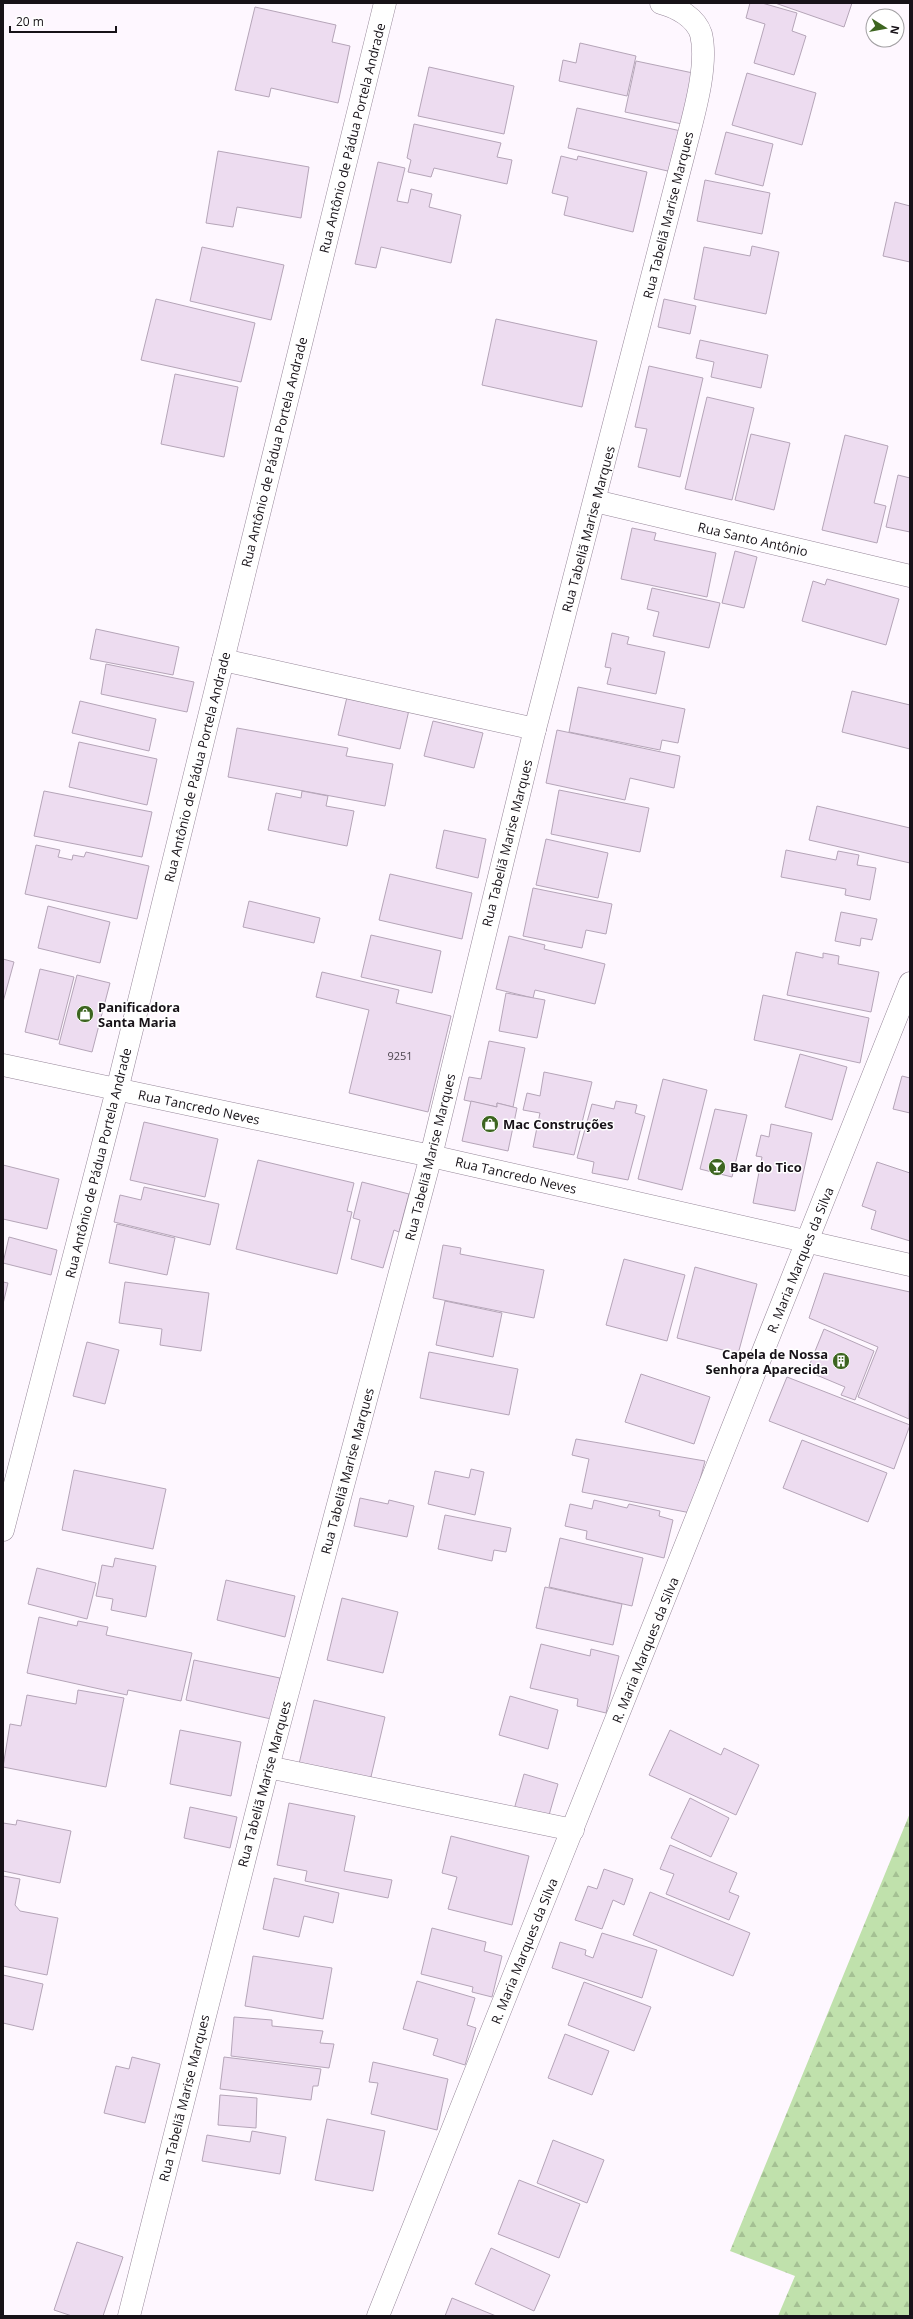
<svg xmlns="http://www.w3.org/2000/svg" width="913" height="2319" font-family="'Open Sans',sans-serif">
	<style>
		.forest { fill: url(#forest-firs) }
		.building { fill: #eddcf0; stroke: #b5a5b8 }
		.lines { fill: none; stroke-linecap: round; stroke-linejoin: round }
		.minor-casing { stroke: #968799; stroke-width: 23 }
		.minor { stroke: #fff; stroke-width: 22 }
		.labels { text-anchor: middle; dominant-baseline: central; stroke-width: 3; stroke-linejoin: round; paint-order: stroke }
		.number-label { font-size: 11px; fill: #4c444e }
		.street-label { font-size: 13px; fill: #171218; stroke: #fff }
		.poi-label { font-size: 13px; font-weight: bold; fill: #171218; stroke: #fff; text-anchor: start }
	</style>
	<defs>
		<pattern id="forest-firs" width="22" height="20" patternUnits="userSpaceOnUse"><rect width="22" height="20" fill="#c0e1ac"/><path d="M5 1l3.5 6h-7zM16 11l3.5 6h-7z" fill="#a4c093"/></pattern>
	</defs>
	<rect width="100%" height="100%" fill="#fef7ff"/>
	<!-- forest -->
	<path class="forest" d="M910 1813V2316H778L795 2276 730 2251Z"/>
	<!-- building -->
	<g class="building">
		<path d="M750 3H762L797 13 792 31 806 36 794 75 754 63 765 24 746 18Z"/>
		<path d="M775 3H852L844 27Z"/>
		<path d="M255 7 336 25 332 42 350 46 338 103 271 88 269 97 235 90Z"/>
		<path d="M580 43 636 56 627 96 559 81 563 60 576 63Z"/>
		<path d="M636 61 693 73 682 124 625 112Z"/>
		<path d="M429 67 514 86 504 134 418 116Z"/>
		<path d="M747 73 816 93 802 145 732 125Z"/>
		<path d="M577 108 681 131 672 172 568 148Z"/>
		<path d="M414 124 501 143 497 157 512 160 507 184 434 168 431 177 408 172 411 160 407 158Z"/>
		<path d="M726 132 773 144 763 186 715 174Z"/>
		<path d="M218 151 309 167 301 218 237 207 233 227 206 223Z"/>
		<path d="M561 156 577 160 578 156 647 172 633 232 564 215 568 197 552 193Z"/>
		<path d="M378 162 405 168 397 201 408 203 411 189 432 194 429 207 461 215 451 263 381 247 376 268 355 264Z"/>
		<path d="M705 180 770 193 762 234 697 221Z"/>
		<path d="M895 202 910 206V262L883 256Z"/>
		<path d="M752 246 779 252 766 314 694 299 704 247 750 256Z"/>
		<path d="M202 247 284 265 271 320 190 301Z"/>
		<path d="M156 299 255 323 241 382 141 360Z"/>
		<path d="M664 299 696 306 690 334 658 327Z"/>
		<path d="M496 319 597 341 582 407 482 385Z"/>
		<path d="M700 340 768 355 761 388 711 377 714 362 696 358Z"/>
		<path d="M649 366 703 378 680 477 638 467 647 429 635 427Z"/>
		<path d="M175 374 238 387 224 457 161 444Z"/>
		<path d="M707 397 754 408 732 500 685 489Z"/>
		<path d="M751 434 790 443 774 510 735 500Z"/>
		<path d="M845 435 888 446 874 503 886 506 877 543 822 530Z"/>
		<path d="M898 475 910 478V532L886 527Z"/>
		<path d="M632 528 656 533 654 540 716 553 707 597 621 579Z"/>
		<path d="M735 551 757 557 744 608 722 603Z"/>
		<path d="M827 579 899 599 886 645 802 621 813 581 825 585Z"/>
		<path d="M652 588 720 603 709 648 653 636 659 612 647 609Z"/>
		<path d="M96 629 179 647 173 675 90 659Z"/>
		<path d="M612 633 629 637 627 644 665 652 656 694 607 684 611 668 605 667Z"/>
		<path d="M106 664 194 682 187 712 101 694Z"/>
		<path d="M578 687 685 709 678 743 662 740 660 750 569 732Z"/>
		<path d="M852 691 910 705V749L842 732Z"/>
		<path d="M347 697 409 710 400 749 338 735Z"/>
		<path d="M80 701 156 719 149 751 72 733Z"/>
		<path d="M433 721 483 733 474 768 424 756Z"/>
		<path d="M237 728 348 748 346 756 393 764 385 806 228 777Z"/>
		<path d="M557 730 680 756 674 788 630 778 625 800 546 783Z"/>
		<path d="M79 742 157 759 147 805 69 787Z"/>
		<path d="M559 790 649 808 640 852 551 834Z"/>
		<path d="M44 791 152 812 142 857 34 836Z"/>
		<path d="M302 791 328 796 326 806 354 811 347 846 268 830 276 793 301 798Z"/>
		<path d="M817 806 910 828V863L809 840Z"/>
		<path d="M444 830 486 839 478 878 436 868Z"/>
		<path d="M546 839 608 853 598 898 536 885Z"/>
		<path d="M36 845 60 850 58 857 72 860 73 855 84 857 86 852 149 866 137 919 25 894Z"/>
		<path d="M786 850 836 860 838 851 859 855 857 865 876 868 870 900 845 895 846 889 781 877Z"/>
		<path d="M390 874 472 893 462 939 379 920Z"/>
		<path d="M533 888 612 904 606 934 586 930 582 948 523 936Z"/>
		<path d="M249 901 320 918 314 943 243 927Z"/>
		<path d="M48 906 110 922 100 963 38 948Z"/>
		<path d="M841 912 877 919 872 940 861 938 860 946 835 941Z"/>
		<path d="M371 935 441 951 432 993 361 977Z"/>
		<path d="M509 936 545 945 544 949 605 964 595 1004 535 990 533 998 496 989Z"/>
		<path d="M796 952 823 958V953L839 956 838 964 879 972 871 1012 787 995Z"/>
		<path d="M3 959 14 962 3 1002Z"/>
		<path d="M40 969 74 977 58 1040 25 1032Z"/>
		<path d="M322 972 399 990 396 1003 451 1016 428 1112 349 1093 369 1010 316 997Z"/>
		<path d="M77 975 110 983 92 1052 59 1044Z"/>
		<path d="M506 993 545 1000 537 1038 499 1031Z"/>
		<path d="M763 995 869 1018 860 1063 754 1040Z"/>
		<path d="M489 1041 525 1048 513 1107 497 1103V1107L464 1100 469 1077 481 1079Z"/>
		<path d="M800 1054 847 1067 832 1120 785 1107Z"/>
		<path d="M544 1072 592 1082 574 1155 533 1147 540 1113 523 1110 527 1093 540 1096Z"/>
		<path d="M902 1076 910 1078V1113L893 1109Z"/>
		<path d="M663 1079 707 1090 682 1190 638 1179Z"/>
		<path d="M471 1101 497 1107V1103L517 1108 508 1151 462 1141Z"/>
		<path d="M616 1101 637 1105 635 1113 645 1116 628 1180 592 1173 594 1162 577 1158 592 1104 614 1109Z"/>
		<path d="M715 1109 747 1115 732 1177 700 1169Z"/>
		<path d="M144 1122 218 1139 205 1197 130 1180Z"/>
		<path d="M771 1124 812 1133 795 1211 753 1203 762 1157 756 1156 761 1135 769 1137Z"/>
		<path d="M258 1160 354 1183 347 1211 352 1212 337 1274 236 1249Z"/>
		<path d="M877 1162 910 1173V1241L871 1229 876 1211 862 1206Z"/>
		<path d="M3 1165 59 1179 47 1229 3 1219Z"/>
		<path d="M362 1182 409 1194 399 1232 394 1230 383 1268 351 1259 360 1220 353 1218Z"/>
		<path d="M144 1187 219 1204 210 1245 114 1222 120 1195 141 1200Z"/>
		<path d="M117 1224 175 1238 167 1275 109 1263Z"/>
		<path d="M9 1237 57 1250 51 1275 3 1263Z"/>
		<path d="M443 1245 461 1248 460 1254 544 1270 534 1318 433 1298Z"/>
		<path d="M624 1259 685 1275 667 1341 606 1325Z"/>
		<path d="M695 1267 757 1284 738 1354 677 1338Z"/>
		<path d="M824 1273 910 1292 909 1419 858 1397 878 1347 809 1318Z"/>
		<path d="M3 1282 8 1283 3 1304Z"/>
		<path d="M125 1282 209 1293 201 1351 160 1345 162 1329 119 1323Z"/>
		<path d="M445 1301 502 1313 493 1357 436 1345Z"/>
		<path d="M824 1329 874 1351 855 1400 841 1395 845 1387 807 1371Z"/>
		<path d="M87 1342 119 1350 105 1404 73 1396Z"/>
		<path d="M429 1352 518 1369 509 1415 420 1398Z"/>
		<path d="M641 1374 710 1397 694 1444 625 1422Z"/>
		<path d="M787 1377 910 1425 894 1469 769 1421Z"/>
		<path d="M576 1439 705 1461 691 1513 582 1492 589 1459 572 1455Z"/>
		<path d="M802 1440 887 1473 868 1522 783 1488Z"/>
		<path d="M471 1469 484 1472 475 1515 428 1504 435 1471 469 1478Z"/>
		<path d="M74 1470 166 1489 153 1549 62 1530Z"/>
		<path d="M360 1498 388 1504 389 1500 414 1506 407 1537 354 1526Z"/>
		<path d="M594 1500 627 1508 629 1504 660 1511 659 1516 673 1520 664 1558 586 1539 587 1531 565 1526 570 1504 592 1509Z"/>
		<path d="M445 1515 511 1528 506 1552 494 1550 492 1561 438 1549Z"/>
		<path d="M560 1538 643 1558 632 1606 549 1587Z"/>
		<path d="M115 1558 156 1566 146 1617 111 1610 113 1599 96 1596 102 1565 113 1567Z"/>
		<path d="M37 1568 96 1583 87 1619 28 1604Z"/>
		<path d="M226 1580 295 1596 285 1637 217 1620Z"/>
		<path d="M545 1587 622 1604 613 1645 536 1628Z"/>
		<path d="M342 1598 398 1612 383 1673 327 1660Z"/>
		<path d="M39 1617 77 1626 78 1621 108 1627 106 1635 192 1653 181 1701 128 1690 127 1695 27 1673Z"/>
		<path d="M541 1644 590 1656 591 1649 619 1656 606 1713 577 1706 578 1699 530 1688Z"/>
		<path d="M194 1660 280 1678 271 1719 186 1700Z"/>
		<path d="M78 1690 124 1698 106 1787 3 1767 10 1724 21 1726 27 1695 76 1704Z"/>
		<path d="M510 1696 558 1710 548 1749 499 1735Z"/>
		<path d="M314 1700 385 1717 370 1781 299 1764Z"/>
		<path d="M180 1730 241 1742 231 1796 170 1784Z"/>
		<path d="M670 1730 721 1755 724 1748 759 1765 736 1815 649 1775Z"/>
		<path d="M524 1774 558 1784 547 1822 513 1813Z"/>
		<path d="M690 1798 729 1818 711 1857 671 1838Z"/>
		<path d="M289 1803 355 1816 344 1871 392 1880 388 1898 305 1881 307 1871 277 1865Z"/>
		<path d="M190 1807 237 1817 230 1848 184 1838Z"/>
		<path d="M17 1820 71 1831 60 1883 3 1871V1823L16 1825Z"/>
		<path d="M451 1836 529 1856 512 1925 448 1909 457 1877 442 1873Z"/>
		<path d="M670 1845 737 1873 729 1892 739 1896 729 1920 666 1894 674 1874 660 1869Z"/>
		<path d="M604 1869 633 1879 624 1905 613 1900 602 1929 575 1920 588 1886 597 1889Z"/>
		<path d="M3 1876 20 1879 15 1905 20 1911 58 1918 47 1975 3 1966Z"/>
		<path d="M274 1878 339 1893 333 1923 304 1916 299 1937 263 1929Z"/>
		<path d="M650 1892 750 1933 733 1976 633 1935Z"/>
		<path d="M432 1928 486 1942 484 1951 502 1956 492 1997 472 1992 473 1987 421 1974Z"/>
		<path d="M602 1933 657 1950 642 1998 552 1968 560 1942 586 1950 585 1955 593 1958Z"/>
		<path d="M253 1956 332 1968 323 2019 245 2006Z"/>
		<path d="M3 1975 43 1984 33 2030 3 2023Z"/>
		<path d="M417 1981 475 1998 467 2025 476 2028 465 2065 433 2055 438 2039 403 2029Z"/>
		<path d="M584 1982 651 2007 634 2051 568 2025Z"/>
		<path d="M234 2017 272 2020V2026L323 2031 320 2043 334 2044 329 2068 231 2056Z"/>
		<path d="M565 2034 609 2051 592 2095 548 2078Z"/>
		<path d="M132 2057 160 2064 145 2123 104 2113 116 2066 129 2069Z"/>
		<path d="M224 2057 321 2069 318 2086H313L311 2100 220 2089Z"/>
		<path d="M373 2062 448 2079 437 2130 371 2114 378 2083 369 2082Z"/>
		<path d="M220 2095 257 2098 256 2128 218 2125Z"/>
		<path d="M327 2119 385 2131 373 2191 315 2180Z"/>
		<path d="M252 2131 286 2137 280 2174 202 2161 207 2135 250 2142Z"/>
		<path d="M553 2140 604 2160 587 2203 537 2183Z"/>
		<path d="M519 2180 580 2204 559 2258 498 2234Z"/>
		<path d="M77 2242 123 2257 103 2316H72L54 2310Z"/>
		<path d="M491 2248 550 2275 534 2311 475 2284Z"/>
		<path d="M452 2298 496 2316H445Z"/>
	</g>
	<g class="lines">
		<defs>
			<g id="minor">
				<path d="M595 501 910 576"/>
				<path d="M223 660 535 729"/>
				<path d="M3 1065 431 1156 910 1265"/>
				<path d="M3 1530 117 1090 385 3"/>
				<path d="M268 1767 573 1830"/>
				<path d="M129 2316 268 1767 431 1156 535 729 684 153C692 120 709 67 701 34 696 18 677 7 661 3"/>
				<path d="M378 2316 910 983"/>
			</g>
		</defs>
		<!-- minor casing -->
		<use href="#minor" class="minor-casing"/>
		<!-- minor -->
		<use href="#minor" class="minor"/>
	</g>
	<!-- icons -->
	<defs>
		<symbol id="shop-disc" viewBox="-11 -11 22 22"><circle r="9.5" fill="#3d6520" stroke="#fff"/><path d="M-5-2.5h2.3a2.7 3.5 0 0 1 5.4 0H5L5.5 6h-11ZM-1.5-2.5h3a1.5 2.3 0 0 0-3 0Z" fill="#fff"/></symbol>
		<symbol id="bar-disc" viewBox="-11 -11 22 22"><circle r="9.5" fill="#3d6520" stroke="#fff"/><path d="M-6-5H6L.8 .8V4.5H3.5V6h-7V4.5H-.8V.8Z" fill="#fff"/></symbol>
		<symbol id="building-disc" viewBox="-11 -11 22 22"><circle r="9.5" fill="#3d6520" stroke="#fff"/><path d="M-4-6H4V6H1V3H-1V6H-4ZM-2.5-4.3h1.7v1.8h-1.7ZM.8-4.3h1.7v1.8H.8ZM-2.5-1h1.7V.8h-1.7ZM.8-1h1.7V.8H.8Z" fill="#fff"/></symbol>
	</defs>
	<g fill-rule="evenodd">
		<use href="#shop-disc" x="75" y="1004" width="20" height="20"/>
		<use href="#shop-disc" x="480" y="1114" width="20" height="20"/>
		<use href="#bar-disc" x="707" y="1157" width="20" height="20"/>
		<use href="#building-disc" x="831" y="1351" width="20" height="20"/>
	</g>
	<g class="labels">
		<!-- number labels -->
		<g class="number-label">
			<text x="400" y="1055">9251</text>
		</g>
		<!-- street labels -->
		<g class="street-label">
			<text transform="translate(352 138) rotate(-76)">Rua Antônio de Pádua Portela Andrade</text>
			<text transform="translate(668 215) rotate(-76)">Rua Tabeliã Marise Marques</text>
			<text transform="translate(274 452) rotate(-76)">Rua Antônio de Pádua Portela Andrade</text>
			<text transform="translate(588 529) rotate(-75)">Rua Tabeliã Marise Marques</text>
			<text transform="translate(753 539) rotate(13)">Rua Santo Antônio</text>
			<text transform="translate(197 767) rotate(-76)">Rua Antônio de Pádua Portela Andrade</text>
			<text transform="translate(507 843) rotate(-76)">Rua Tabeliã Marise Marques</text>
			<text transform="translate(199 1107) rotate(12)">Rua Tancredo Neves</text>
			<text transform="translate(430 1157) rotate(-76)">Rua Tabeliã Marise Marques</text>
			<text transform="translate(98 1163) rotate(-76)">Rua Antônio de Pádua Portela Andrade</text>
			<text transform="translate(516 1175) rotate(13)">Rua Tancredo Neves</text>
			<text transform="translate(800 1260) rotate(-68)">R. Maria Marques da Silva</text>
			<text transform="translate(347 1471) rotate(-75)">Rua Tabeliã Marise Marques</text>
			<text transform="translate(645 1650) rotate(-68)">R. Maria Marques da Silva</text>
			<text transform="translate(264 1784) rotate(-75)">Rua Tabeliã Marise Marques</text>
			<text transform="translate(524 1951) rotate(-68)">R. Maria Marques da Silva</text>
			<text transform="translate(184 2098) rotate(-76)">Rua Tabeliã Marise Marques</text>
		</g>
		<!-- poi labels -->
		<g class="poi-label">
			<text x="98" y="1007">Panificadora<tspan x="98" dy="15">Santa Maria</tspan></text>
			<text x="503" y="1124">Mac Construções</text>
			<text x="730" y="1167">Bar do Tico</text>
			<text x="828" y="1354" text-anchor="end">Capela de Nossa<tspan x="828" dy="15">Senhora Aparecida</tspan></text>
		</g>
	</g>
	<!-- border -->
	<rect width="913" height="2319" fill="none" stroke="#171218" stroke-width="8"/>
	<!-- north arrow -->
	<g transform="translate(885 28) rotate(101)"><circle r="19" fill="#ffffff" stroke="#a2a0a3"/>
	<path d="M0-3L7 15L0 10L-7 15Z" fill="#3d6520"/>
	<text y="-6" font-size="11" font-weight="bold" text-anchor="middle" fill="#171218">N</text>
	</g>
	<!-- scale -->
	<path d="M10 26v6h106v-6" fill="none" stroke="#171218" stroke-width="2"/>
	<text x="16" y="26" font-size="12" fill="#171218" stroke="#ffffff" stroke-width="3" paint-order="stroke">20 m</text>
</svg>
